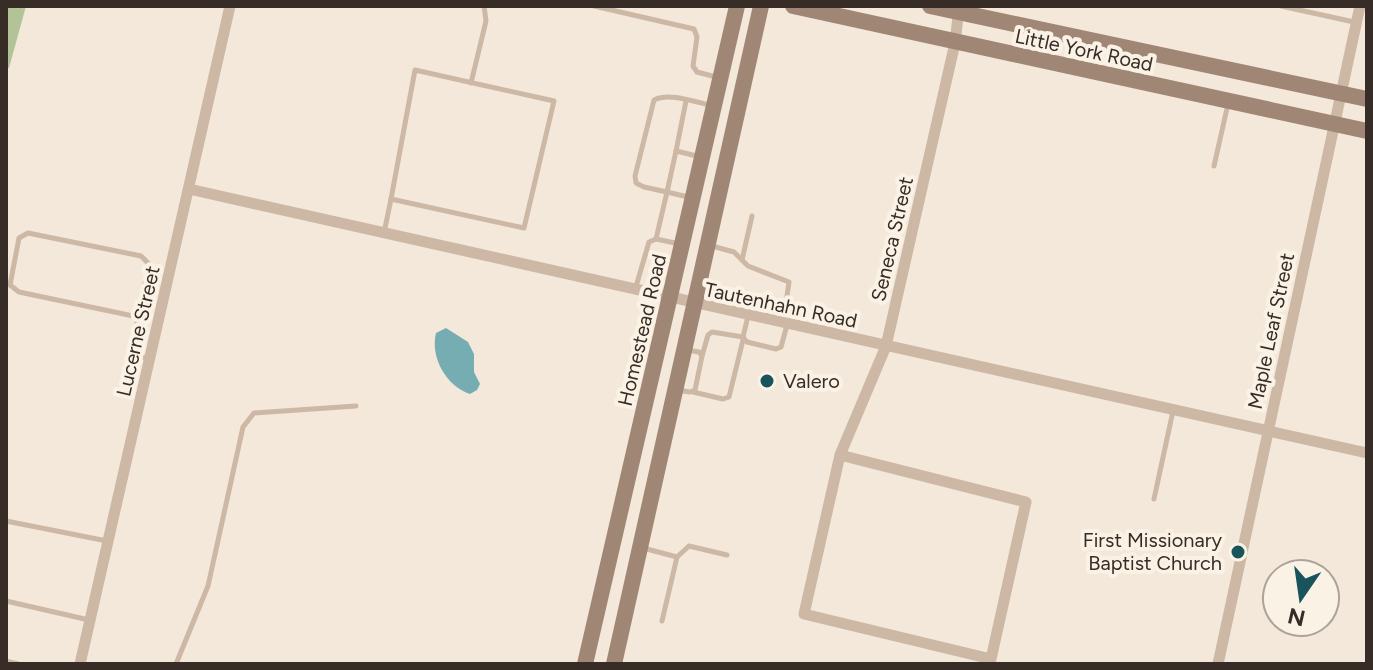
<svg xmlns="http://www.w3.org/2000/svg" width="1373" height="670" font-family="Figtree,sans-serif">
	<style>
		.green { fill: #b2c398 }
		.water { fill: #76adb2 }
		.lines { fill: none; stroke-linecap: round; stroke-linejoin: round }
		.lane { stroke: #ccb8a4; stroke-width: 5 }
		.street { stroke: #ccb8a4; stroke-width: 11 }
		.secondary { stroke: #a08775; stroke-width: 16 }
		.poi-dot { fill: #19535b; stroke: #fbf2e6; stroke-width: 3 }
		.labels { text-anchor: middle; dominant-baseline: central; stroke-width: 8; stroke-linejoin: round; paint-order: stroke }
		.street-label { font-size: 20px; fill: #372c26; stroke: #fbf2e6 }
		.poi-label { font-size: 20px; fill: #372c26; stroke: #fbf2e6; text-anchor: start }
	</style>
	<rect width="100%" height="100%" fill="#f3e8d9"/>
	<!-- green -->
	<path class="green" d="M6 6H26L9 68H6Z"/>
	<!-- water -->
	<path class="water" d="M446 328 468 342 474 354V372L480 384 477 390 470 394C446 386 430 357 436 333Z"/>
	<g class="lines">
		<!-- lane -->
		<g class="lane">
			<path d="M594 6 694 29 697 37 693 66 697 72 716 77"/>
			<path d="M1281 6 1354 22"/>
			<path d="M415 70 554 101 524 228 391 199Z"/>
			<path d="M471 83 486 21 484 6"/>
			<path d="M686 101 676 151 697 156"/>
			<path d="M676 151 667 192 688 197"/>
			<path d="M1214 166 1228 104"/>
			<path d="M384 233 391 199"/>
			<path d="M656 239 667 192 644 187 636 183 635 176 654 100C670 92 695 102 713 106"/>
			<path d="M712 246 734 252 748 266 789 282 783 323"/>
			<path d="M742 260 752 216"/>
			<path d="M635 290 649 242 656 239 680 244"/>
			<path d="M748 316 743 337 747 342 776 349 781 347 787 325"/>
			<path d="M138 317 149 264 141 256 28 233 19 238 10 285 19 292 138 317 132 351 138 356 149 359"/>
			<path d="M702 356 708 335 712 332 743 337"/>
			<path d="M677 390 690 392 695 390 702 356 699 352 687 350"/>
			<path d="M693 392 723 399 729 397 743 340"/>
			<path d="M1154 499 1173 411"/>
			<path d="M6 521 107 541"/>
			<path d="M643 548 677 557 662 621"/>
			<path d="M677 557 689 546 727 555"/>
			<path d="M6 601 89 620"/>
			<path d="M6 661 18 664"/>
			<path d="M176 664 208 586 243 427 254 413 356 406"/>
		</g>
		<!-- street -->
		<g class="street">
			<path d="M189 189 1367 453"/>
			<path d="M840 455 1026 502 991 659 804 614 840 455 886 346 955 43 959 7"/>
			<path d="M80 664 230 6"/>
			<path d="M1218 664 1360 6"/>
		</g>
		<!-- secondary -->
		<g class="secondary">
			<path d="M793 6 1367 131"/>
			<path d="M930 6 1367 99"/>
			<path d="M585 664 737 6"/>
			<path d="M614 664 761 6"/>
		</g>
	</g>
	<!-- markers -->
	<g class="poi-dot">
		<circle cx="767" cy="381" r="8"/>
		<circle cx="1238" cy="552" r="8"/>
	</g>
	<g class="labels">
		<!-- street labels -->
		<g class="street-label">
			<text transform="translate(1084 50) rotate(12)">Little York Road</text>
			<text transform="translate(892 239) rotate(-77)">Seneca Street</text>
			<text transform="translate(781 305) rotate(12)">Tautenhahn Road</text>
			<text transform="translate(642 330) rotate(-77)">Homestead Road</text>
			<text transform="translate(138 331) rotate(-77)">Lucerne Street</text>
			<text transform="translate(1271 331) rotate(-78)">Maple Leaf Street</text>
		</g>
		<!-- poi labels -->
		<g class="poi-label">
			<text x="783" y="381">Valero</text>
			<text x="1222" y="540" text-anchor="end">First Missionary<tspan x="1222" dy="23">Baptist Church</tspan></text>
		</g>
	</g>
	<!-- border -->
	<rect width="1373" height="670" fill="none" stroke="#372c26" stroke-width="16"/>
	<!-- north arrow -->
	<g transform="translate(1301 598) rotate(193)"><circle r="38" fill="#fbf2e6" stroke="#ada399" stroke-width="2"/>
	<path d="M0-6L14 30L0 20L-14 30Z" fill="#19535b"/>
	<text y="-12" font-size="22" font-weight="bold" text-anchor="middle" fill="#372c26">N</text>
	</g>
</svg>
